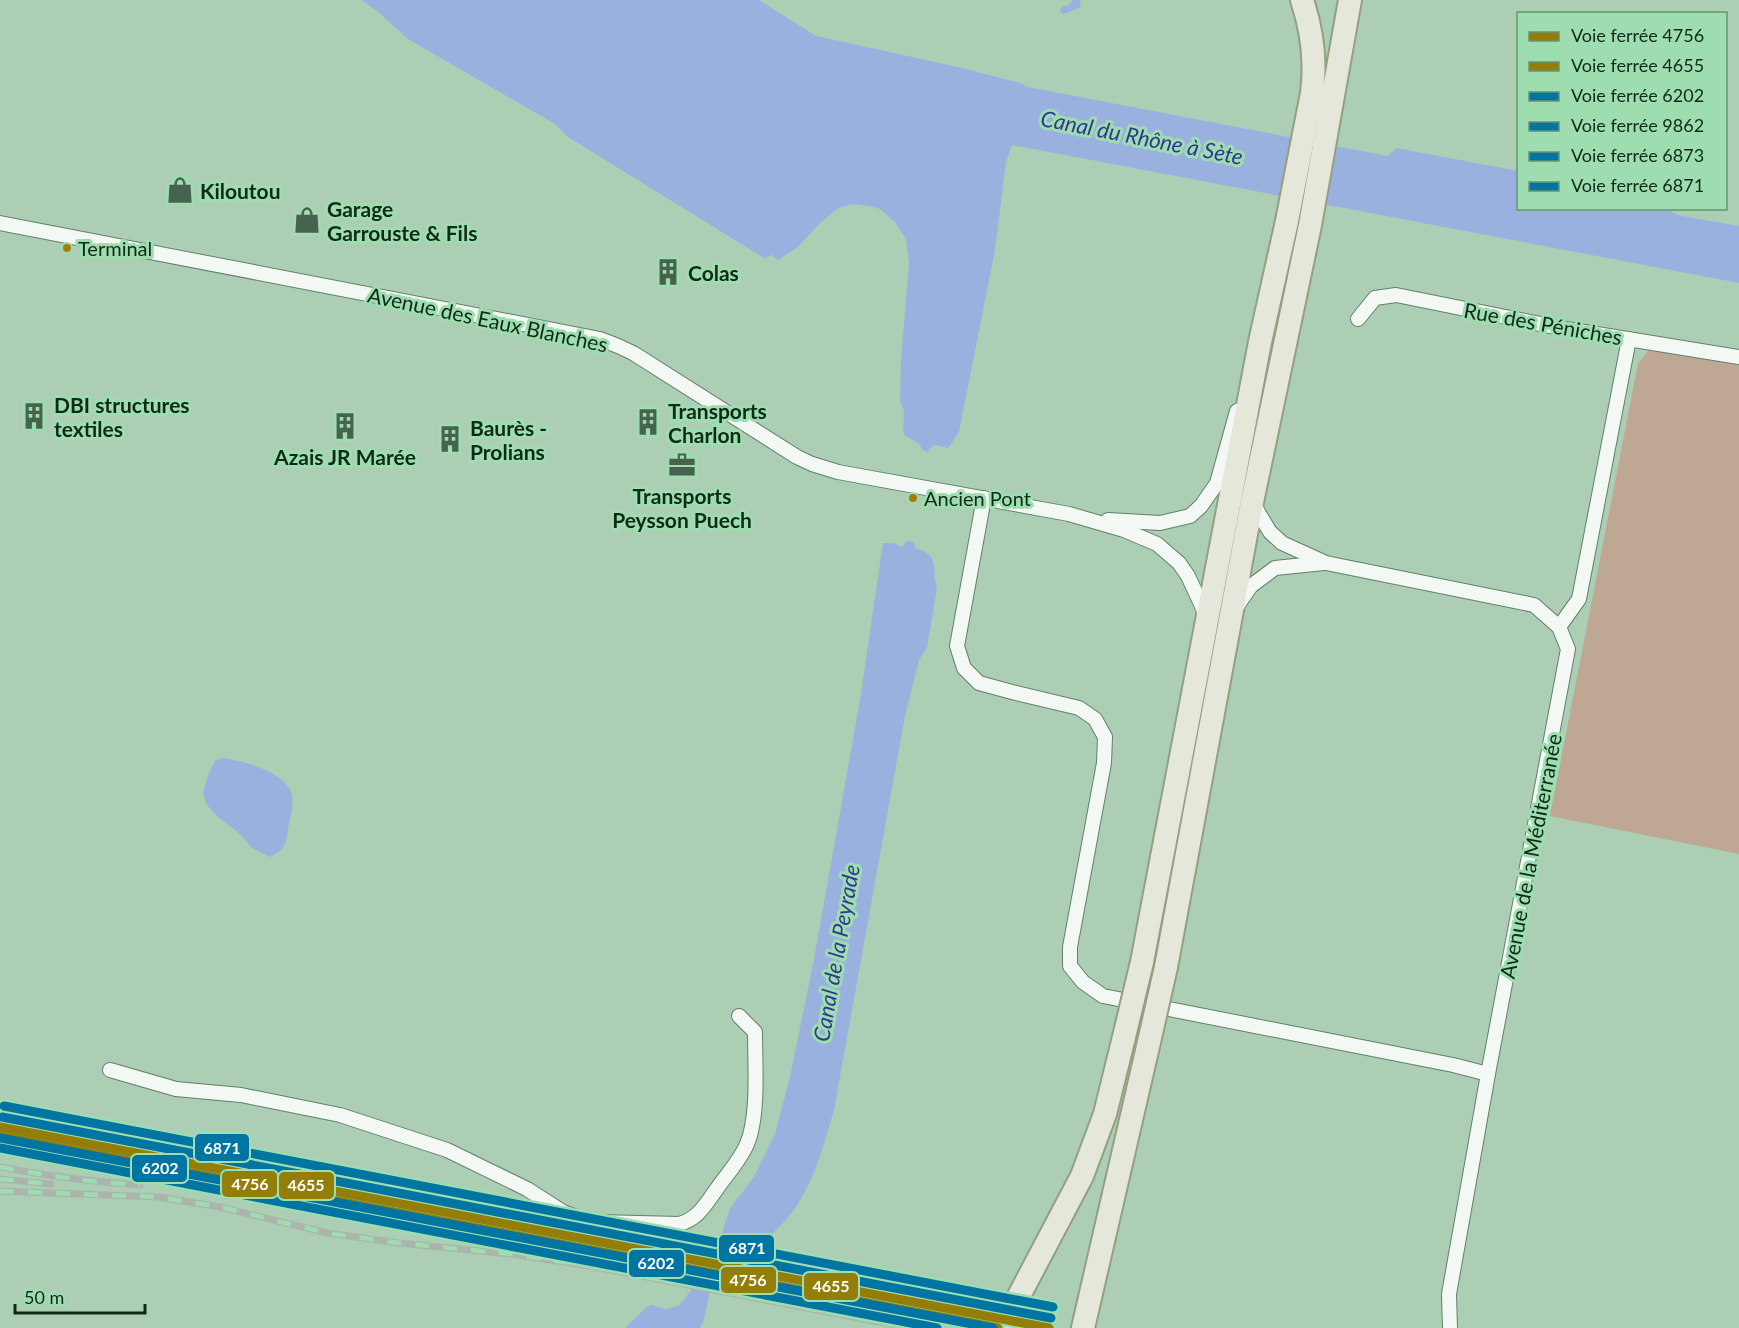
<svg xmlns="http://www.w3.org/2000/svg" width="1739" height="1328" font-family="Lato,sans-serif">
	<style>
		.green { fill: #bea793 }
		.water { fill: #9ab1e0 }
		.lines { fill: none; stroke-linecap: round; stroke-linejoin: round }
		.minor-casing { stroke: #637f6c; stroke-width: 16 }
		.primary-casing { stroke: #939f82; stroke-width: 26 }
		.minor { stroke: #f3f8f4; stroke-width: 14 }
		.primary { stroke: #e4e7d9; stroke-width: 22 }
		.rail-casing { stroke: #abb4ad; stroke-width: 7 }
		.rail { stroke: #9dddaf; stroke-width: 4.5; stroke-dasharray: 14; stroke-linecap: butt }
		.primary-bridge-casing { stroke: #939f82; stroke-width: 26; stroke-linecap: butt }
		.primary-bridge { stroke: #e4e7d9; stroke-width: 22 }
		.rail-1-casing { stroke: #9dddaf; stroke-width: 14 }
		.rail-2-casing { stroke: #9dddaf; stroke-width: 14 }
		.rail-3-casing { stroke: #9dddaf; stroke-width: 14 }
		.rail-4-casing { stroke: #9dddaf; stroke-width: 14 }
		.rail-5-casing { stroke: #9dddaf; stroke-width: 14 }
		.rail-6-casing { stroke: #9dddaf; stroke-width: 14 }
		.rail-1 { stroke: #927e09; stroke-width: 9 }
		.rail-2 { stroke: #927e09; stroke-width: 9 }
		.rail-3 { stroke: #0075a1; stroke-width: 9 }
		.rail-4 { stroke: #0075a1; stroke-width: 9 }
		.rail-5 { stroke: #0075a1; stroke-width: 9 }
		.rail-6 { stroke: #0075a1; stroke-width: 9 }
		.bus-dot { fill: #a67b09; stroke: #9dddaf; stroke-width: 2 }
		.labels { text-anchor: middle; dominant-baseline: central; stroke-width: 6; stroke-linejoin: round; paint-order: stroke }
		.bus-label { font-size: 20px; fill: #102a19; stroke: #9dddaf; text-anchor: start }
		.poi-label { font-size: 21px; font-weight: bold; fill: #102a19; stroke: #9dddaf; text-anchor: start }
		.street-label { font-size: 21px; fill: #102a19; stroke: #9dddaf }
		.water-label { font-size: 22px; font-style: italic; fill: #2f3891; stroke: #9dddaf }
		.line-badge { stroke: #9dddaf; stroke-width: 2 }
		.badge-label { font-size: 16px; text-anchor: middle; font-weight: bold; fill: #fff }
	</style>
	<rect width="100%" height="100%" fill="#acceb5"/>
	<!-- green -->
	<path class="green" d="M1650 348 1739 365V854L1550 816 1638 364Z"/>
	<!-- water -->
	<g class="water">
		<path d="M361 0H759L816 36 958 67 1020 83 1028 87 1388 156 1396 148 1518 171V208L1667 209 1677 215 1739 226V283L1012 145 1006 162 995 250 959 432 948 448 935 445 931 447 928 452 923 450 918 443 905 436 903 431 904 411 900 402 901 360 909 263 906 239 895 222 880 209 869 206 851 204 837 209 819 224 798 247 778 260 772 255 764 258 568 137 555 124 408 39 377 11Z"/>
		<path d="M1073 0H1080L1081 7 1064 14 1061 12 1060 9 1063 6H1067Z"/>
		<path d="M907 541 914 542 915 548C941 555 931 568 937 588L927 648 919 660 905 716 834 1110C821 1154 810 1200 774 1232 770 1236 765 1241 760 1243 756 1245 751 1245 747 1248 736 1253 719 1273 713 1284 706 1298 708 1315 700 1328H625L648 1306 652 1305 665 1309 678 1306 683 1301 717 1255 725 1223 731 1207 754 1177 775 1134 790 1077 814 959 860 700 883 543H894L902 547Z"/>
		<path d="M221 758C242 760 287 772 292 795 294 805 290 818 288 828 286 844 285 850 270 857L252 848 240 834 218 817 206 804 203 792 209 773 215 761Z"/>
	</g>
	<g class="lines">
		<defs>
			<g id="minor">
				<path d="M0 223 600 339 618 346 633 353 797 457 812 464 838 472 1069 514 1124 530 1157 544 1179 563 1188 576 1206 615"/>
				<path d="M1358 319 1375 298 1396 295 1560 328 1739 357"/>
				<path d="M984 498 957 646 964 668 979 683 1012 692 1079 708 1095 719 1105 737 1104 763 1070 947V966L1083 982 1103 996 1453 1065 1488 1074"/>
				<path d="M1252 502 1270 532 1282 543 1326 563 1534 605 1559 627 1568 649 1488 1074 1449 1294 1450 1328"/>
				<path d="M1108 520 1160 523 1190 516 1201 506 1217 483 1237 411"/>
				<path d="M1237 606 1251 586 1275 568 1324 563"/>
				<path d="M1559 627 1579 599 1629 339"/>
				<path d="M110 1070 176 1089 241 1095 340 1115 447 1150 527 1189 563 1212 582 1219 597 1222 679 1224C698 1219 705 1205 716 1190 726 1175 740 1161 747 1144 759 1116 755 1063 755 1032L739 1016"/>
			</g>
			<g id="primary">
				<path d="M1142 962 1260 342 1287 221 1312 93C1316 62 1312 30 1302 0"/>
				<path d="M1166 967 1252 502 1310 225 1350 0"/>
				<path d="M1002 1328 1082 1176 1105 1114 1124 1037"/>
				<path d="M1083 1328 1149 1042"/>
			</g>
		</defs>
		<!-- minor casing -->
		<use href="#minor" class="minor-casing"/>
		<!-- primary casing -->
		<use href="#primary" class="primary-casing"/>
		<!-- minor -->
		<use href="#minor" class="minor"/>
		<!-- primary -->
		<use href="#primary" class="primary"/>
		<defs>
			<g id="rail">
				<path d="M0 1121 109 1147"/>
				<path d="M0 1152 412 1230"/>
				<path d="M0 1167C47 1176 92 1182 140 1185"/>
				<path d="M0 1179 51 1184"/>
				<path d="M0 1191 159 1197 220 1207 327 1233 399 1243 511 1254 590 1266 910 1328"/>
				<path d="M333 1207 400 1215 454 1223"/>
			</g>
		</defs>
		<!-- rail casing -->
		<use href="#rail" class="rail-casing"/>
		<!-- rail -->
		<use href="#rail" class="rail"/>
		<defs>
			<g id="primary-bridge">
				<path d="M1124 1037 1142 962"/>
				<path d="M1149 1042 1166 967"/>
			</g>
		</defs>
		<!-- primary-bridge casing -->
		<use href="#primary-bridge" class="primary-bridge-casing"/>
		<!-- primary-bridge -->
		<use href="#primary-bridge" class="primary-bridge"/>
		<defs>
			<path id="rail-1" d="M0 1136 998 1328"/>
			<path id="rail-2" d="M0 1127 1049 1328"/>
			<path id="rail-3" d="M0 1138 993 1328"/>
			<path id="rail-4" d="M2 1117 1051 1318"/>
			<path id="rail-5" d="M0 1148 937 1328"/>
			<path id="rail-6" d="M4 1106 1053 1307"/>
		</defs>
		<!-- rail-1 casing -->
		<use href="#rail-1" class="rail-1-casing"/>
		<!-- rail-2 casing -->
		<use href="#rail-2" class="rail-2-casing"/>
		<!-- rail-3 casing -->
		<use href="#rail-3" class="rail-3-casing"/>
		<!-- rail-4 casing -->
		<use href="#rail-4" class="rail-4-casing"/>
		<!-- rail-5 casing -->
		<use href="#rail-5" class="rail-5-casing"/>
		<!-- rail-6 casing -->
		<use href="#rail-6" class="rail-6-casing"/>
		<!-- rail-1 -->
		<use href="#rail-1" class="rail-1"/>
		<!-- rail-2 -->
		<use href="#rail-2" class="rail-2"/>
		<!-- rail-3 -->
		<use href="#rail-3" class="rail-3"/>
		<!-- rail-4 -->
		<use href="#rail-4" class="rail-4"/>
		<!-- rail-5 -->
		<use href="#rail-5" class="rail-5"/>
		<!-- rail-6 -->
		<use href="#rail-6" class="rail-6"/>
	</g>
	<!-- icons -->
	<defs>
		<symbol id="shop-bare" viewBox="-9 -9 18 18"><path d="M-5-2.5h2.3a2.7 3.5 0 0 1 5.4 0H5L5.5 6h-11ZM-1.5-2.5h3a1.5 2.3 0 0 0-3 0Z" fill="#476350" stroke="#9dddaf" stroke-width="2.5" paint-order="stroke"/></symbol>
		<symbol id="building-bare" viewBox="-9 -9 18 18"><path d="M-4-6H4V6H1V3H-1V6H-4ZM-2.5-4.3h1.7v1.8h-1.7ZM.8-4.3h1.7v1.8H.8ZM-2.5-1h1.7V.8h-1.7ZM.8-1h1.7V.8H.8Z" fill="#476350" stroke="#9dddaf" stroke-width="2.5" paint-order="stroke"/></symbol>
		<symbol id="office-bare" viewBox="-9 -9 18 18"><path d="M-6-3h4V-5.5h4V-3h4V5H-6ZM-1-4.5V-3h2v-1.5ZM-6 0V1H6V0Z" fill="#476350" stroke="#9dddaf" stroke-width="2.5" paint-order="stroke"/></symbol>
	</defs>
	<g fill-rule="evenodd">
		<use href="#shop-bare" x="161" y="171" width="38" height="38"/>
		<use href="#shop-bare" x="288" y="201" width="38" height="38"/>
		<use href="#building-bare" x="649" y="253" width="38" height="38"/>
		<use href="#building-bare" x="15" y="397" width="38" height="38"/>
		<use href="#building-bare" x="629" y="403" width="38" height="38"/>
		<use href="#building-bare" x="326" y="407" width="38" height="38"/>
		<use href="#building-bare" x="431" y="420" width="38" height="38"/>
		<use href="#office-bare" x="663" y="446" width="38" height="38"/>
	</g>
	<!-- markers -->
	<g class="bus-dot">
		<circle cx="67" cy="248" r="5"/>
		<circle cx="913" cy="498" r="5"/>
	</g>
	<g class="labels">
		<!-- bus labels -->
		<g class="bus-label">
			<text x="78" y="248">Terminal</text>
			<text x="924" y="498">Ancien Pont</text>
		</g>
		<!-- poi labels -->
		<g class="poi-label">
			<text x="200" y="190">Kiloutou</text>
			<text x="327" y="208">Garage<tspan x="327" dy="24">Garrouste &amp; Fils</tspan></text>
			<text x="688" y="272">Colas</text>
			<text x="54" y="404">DBI structures<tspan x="54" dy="24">textiles</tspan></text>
			<text x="668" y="410">Transports<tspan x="668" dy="24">Charlon</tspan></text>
			<text x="470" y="427">Baurès -<tspan x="470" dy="24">Prolians</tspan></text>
			<text x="345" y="456" text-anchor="middle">Azais JR Marée</text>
			<text x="682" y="495" text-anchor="middle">Transports<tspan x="682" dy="24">Peysson Puech</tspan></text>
		</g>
		<!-- street labels -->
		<g class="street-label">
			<text transform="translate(488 319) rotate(12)">Avenue des Eaux Blanches</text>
			<text transform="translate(1543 323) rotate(10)">Rue des Péniches</text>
			<text transform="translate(1530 856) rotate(-79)">Avenue de la Méditerranée</text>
		</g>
		<!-- water labels -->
		<g class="water-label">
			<text transform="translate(1142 137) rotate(11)">Canal du Rhône à Sète</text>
			<text transform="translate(836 953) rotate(-80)">Canal de la Peyrade</text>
		</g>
	</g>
	<g class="line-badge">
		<rect x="194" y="1133" width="56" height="29" rx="6" fill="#0075a1"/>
		<rect x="131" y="1154" width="57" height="29" rx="6" fill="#0075a1"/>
		<rect x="221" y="1170" width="57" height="28" rx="6" fill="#927e09"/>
		<rect x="278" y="1171" width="57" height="29" rx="6" fill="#927e09"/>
		<rect x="718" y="1234" width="57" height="29" rx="6" fill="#0075a1"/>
		<rect x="628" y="1249" width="57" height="29" rx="6" fill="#0075a1"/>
		<rect x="720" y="1266" width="57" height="28" rx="6" fill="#927e09"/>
		<rect x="803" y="1272" width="56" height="29" rx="6" fill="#927e09"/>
	</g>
	<g class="badge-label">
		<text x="222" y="1154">6871</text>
		<text x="160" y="1174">6202</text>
		<text x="250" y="1190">4756</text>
		<text x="306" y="1191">4655</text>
		<text x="747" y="1254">6871</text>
		<text x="656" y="1269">6202</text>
		<text x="748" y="1286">4756</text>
		<text x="831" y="1292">4655</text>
	</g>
	<!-- legend -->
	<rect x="1517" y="12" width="210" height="198" fill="#9dddaf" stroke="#659573" stroke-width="1.5"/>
	<rect x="1529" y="32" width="30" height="9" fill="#927e09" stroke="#659573" stroke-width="1.5"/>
	<text x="1571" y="42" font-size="18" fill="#102a19">Voie ferrée 4756</text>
	<rect x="1529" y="62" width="30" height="9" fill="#927e09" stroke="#659573" stroke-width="1.5"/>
	<text x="1571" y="72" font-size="18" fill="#102a19">Voie ferrée 4655</text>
	<rect x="1529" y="92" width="30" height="9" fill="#0075a1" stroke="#659573" stroke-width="1.5"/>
	<text x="1571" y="102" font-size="18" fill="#102a19">Voie ferrée 6202</text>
	<rect x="1529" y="122" width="30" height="9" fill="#0075a1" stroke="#659573" stroke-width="1.5"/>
	<text x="1571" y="132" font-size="18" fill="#102a19">Voie ferrée 9862</text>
	<rect x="1529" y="152" width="30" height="9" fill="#0075a1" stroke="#659573" stroke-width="1.5"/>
	<text x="1571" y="162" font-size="18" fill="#102a19">Voie ferrée 6873</text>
	<rect x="1529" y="182" width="30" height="9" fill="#0075a1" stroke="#659573" stroke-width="1.5"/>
	<text x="1571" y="192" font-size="18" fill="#102a19">Voie ferrée 6871</text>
	<!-- scale -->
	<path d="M15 1304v9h130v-9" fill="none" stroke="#102a19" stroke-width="3"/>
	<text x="24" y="1304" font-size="18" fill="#102a19" stroke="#9dddaf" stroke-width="4.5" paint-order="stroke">50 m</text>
</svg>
